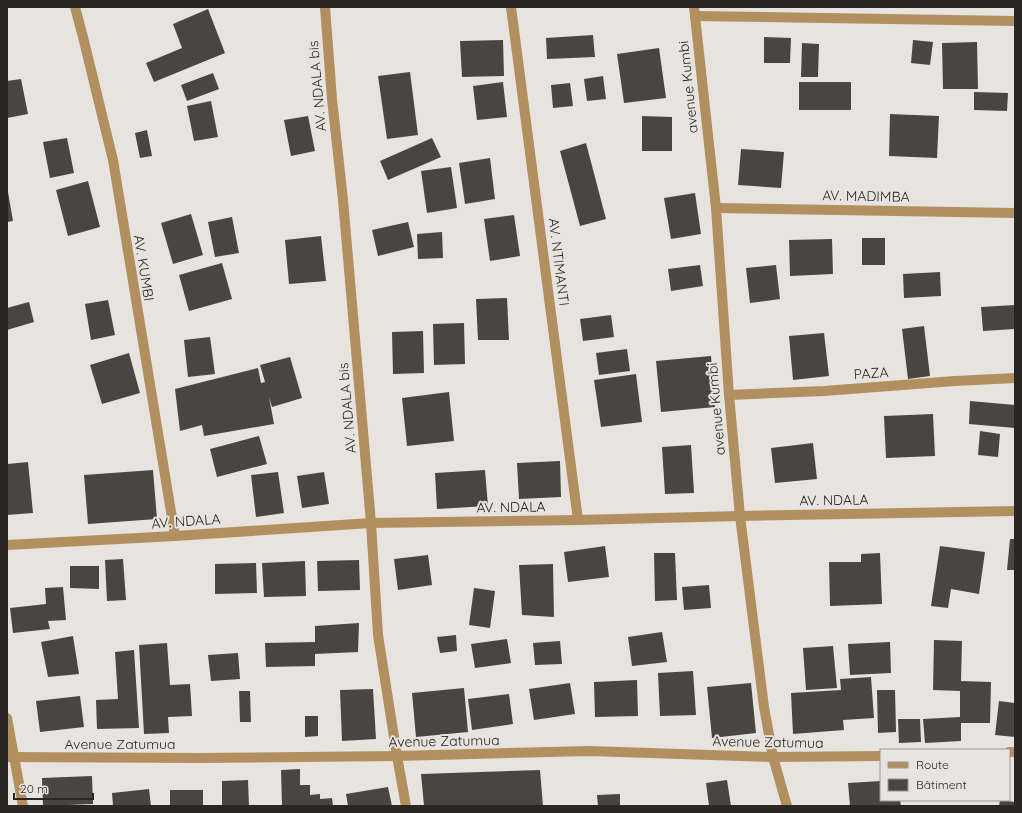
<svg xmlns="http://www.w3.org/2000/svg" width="1022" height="813" font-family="Quicksand,sans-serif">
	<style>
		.building { fill: #494642 }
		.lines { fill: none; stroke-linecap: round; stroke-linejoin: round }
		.minor { stroke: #b18f5f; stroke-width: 10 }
		.labels { text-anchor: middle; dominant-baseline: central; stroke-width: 4; stroke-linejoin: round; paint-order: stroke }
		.street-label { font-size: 14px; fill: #282725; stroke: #e7e4df }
	</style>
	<rect width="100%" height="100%" fill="#e7e4df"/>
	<!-- building -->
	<g class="building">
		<path d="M208 9 225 53 154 82 146 63 182 48 173 24Z"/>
		<path d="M593 35 595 57 547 59 546 38Z"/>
		<path d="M764 37 791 38 790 63H764Z"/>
		<path d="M503 40 504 76 462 77 460 41Z"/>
		<path d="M913 40 933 42 930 65 911 63Z"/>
		<path d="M977 42 978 89H943L942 43Z"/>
		<path d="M802 43 819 44 818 77H801Z"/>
		<path d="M659 48 666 98 624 103 617 54Z"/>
		<path d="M410 72 418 135 387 139 378 76Z"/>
		<path d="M213 73 219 89 187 101 181 85Z"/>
		<path d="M603 76 606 99 587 101 584 79Z"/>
		<path d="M21 79 28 114 7 118V81Z"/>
		<path d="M503 82 507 117 477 120 473 86Z"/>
		<rect x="799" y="82" width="52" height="28"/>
		<path d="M570 83 573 106 553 108 551 85Z"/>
		<path d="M974 92 1008 93 1007 111 974 110Z"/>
		<path d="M211 101 218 137 194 141 187 106Z"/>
		<path d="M890 114 939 116 937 158 889 156Z"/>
		<path d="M308 116 315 151 291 156 284 120Z"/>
		<path d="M642 116 672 117V151H642Z"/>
		<path d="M147 130 152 156 140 158 135 133Z"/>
		<path d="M67 138 74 173 50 178 43 142Z"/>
		<path d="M432 138 441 157 388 180 380 161Z"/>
		<path d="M586 143 606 219 580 226 560 151Z"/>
		<path d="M741 149 784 152 781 188 738 185Z"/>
		<path d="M490 158 495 199 465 204 459 163Z"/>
		<path d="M451 167 457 208 427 213 421 171Z"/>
		<path d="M88 181 100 227 68 236 56 190Z"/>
		<path d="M8 192 13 221 7 222V193Z"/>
		<path d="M695 193 701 234 671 239 664 198Z"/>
		<path d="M191 214 203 255 173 264 161 223Z"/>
		<path d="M514 215 520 256 490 261 484 219Z"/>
		<path d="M232 217 239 253 215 257 208 222Z"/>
		<path d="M408 222 414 247 378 256 372 230Z"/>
		<path d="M442 232 443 258 418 259 417 234Z"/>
		<path d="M321 236 326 281 289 284 285 240Z"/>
		<rect x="862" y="238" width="23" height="27"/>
		<path d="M832 239 833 274 790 276 789 240Z"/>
		<path d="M222 263 232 299 189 311 179 275Z"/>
		<path d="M700 265 703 286 671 291 668 269Z"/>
		<path d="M776 265 780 299 750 303 746 268Z"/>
		<path d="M940 272 941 296 904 298 903 274Z"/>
		<path d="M507 298 509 340H478L476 299Z"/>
		<path d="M108 300 115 335 91 340 85 304Z"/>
		<path d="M29 302 34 322 7 330V308Z"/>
		<path d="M1015 305V329L983 331 981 307Z"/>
		<path d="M611 315 614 337 583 341 580 319Z"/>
		<path d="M464 323 465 364 434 365 433 324Z"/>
		<path d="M924 326 930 376 908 379 902 329Z"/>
		<path d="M423 331 424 373 393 374 392 332Z"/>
		<path d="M824 333 829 376 793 380 789 336Z"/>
		<path d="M210 337 215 374 188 377 184 340Z"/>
		<path d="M627 349 630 371 599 375 596 353Z"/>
		<path d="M129 353 140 393 102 404 90 365Z"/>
		<path d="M711 356 715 407 661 412 656 361Z"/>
		<path d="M290 357 302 398 272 407 269 397 274 424 204 436 202 425 180 431 175 389 258 368 261 383 265 382 260 365Z"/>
		<path d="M636 374 642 422 601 427 594 380Z"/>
		<path d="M449 392 454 441 407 446 402 398Z"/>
		<path d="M970 401 1015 405V428L969 424Z"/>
		<path d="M933 414 935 456 886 458 884 416Z"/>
		<path d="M980 431 1000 434 998 457 978 455Z"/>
		<path d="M259 436 267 464 217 477 210 449Z"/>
		<path d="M813 443 817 479 775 483 771 448Z"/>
		<path d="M691 445 694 493 665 494 662 447Z"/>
		<path d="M560 461 561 497 519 499 517 463Z"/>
		<path d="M28 462 33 513 7 515V464Z"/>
		<path d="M153 470 157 519 88 524 84 475Z"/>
		<path d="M485 470 488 506 437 509 435 473Z"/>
		<path d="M278 472 284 513 256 517 251 475Z"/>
		<path d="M324 472 329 504 302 508 297 476Z"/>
		<path d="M1010 539H1015V570H1007Z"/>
		<path d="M605 546 609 577 568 582 564 552Z"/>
		<path d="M940 546 985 552 979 594 951 589 948 608 931 606Z"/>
		<path d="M654 553H675L677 600 655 601Z"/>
		<path d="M880 553 882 604 830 606 829 562H861V554Z"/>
		<path d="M428 555 432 585 398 590 394 559Z"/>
		<path d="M123 559 126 600 107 601 105 560Z"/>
		<path d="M359 560 360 590 318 591 317 561Z"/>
		<path d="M305 561 306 596 264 597 262 563Z"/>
		<path d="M256 563 257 593 215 594V564Z"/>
		<path d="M553 564 554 617 522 615 519 565Z"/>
		<path d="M70 566H99V589L70 588Z"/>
		<path d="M709 585 711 608 684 610 682 587Z"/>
		<path d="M63 587 66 620 48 621 50 629 13 633 10 608 46 604 45 588Z"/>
		<path d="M474 588 495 591 490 628 469 625Z"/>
		<path d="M359 623 358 652 315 654V666L266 667 265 643 315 642V626Z"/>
		<path d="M662 632 667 662 632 666 628 637Z"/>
		<path d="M456 635 457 651 440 653 437 637Z"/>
		<path d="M73 636 79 674 48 677 41 642Z"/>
		<path d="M507 639 511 663 475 668 471 644Z"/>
		<path d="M934 640 962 641 961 681 991 682 990 723H961V741L925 743 923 719 960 717V691L933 690Z"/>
		<path d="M560 641 562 664 535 665 533 643Z"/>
		<path d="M890 642 891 673 850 675 848 644Z"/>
		<path d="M167 643 170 685 190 684 192 716 168 717 169 733 144 734 139 645Z"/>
		<path d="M833 646 837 688 806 690 803 648Z"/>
		<path d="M134 650 139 728 97 729 96 700 118 699 115 652Z"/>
		<path d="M238 653 240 679 211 681 208 655Z"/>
		<path d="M693 671 696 715 660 716 658 673Z"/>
		<path d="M871 677 874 718 843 720 844 730 793 734 791 693 841 690 840 679Z"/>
		<path d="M637 680 638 716 595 717 594 682Z"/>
		<path d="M570 683 575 714 534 720 529 689Z"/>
		<path d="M751 683 756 733 712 738 707 687Z"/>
		<path d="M464 688 468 732 416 737 412 693Z"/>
		<path d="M373 689 376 739 342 741 340 690Z"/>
		<path d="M877 690H895L896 732 878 733Z"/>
		<path d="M239 691H250L251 722H240Z"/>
		<path d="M509 694 513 724 472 730 468 699Z"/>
		<path d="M80 696 84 727 40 732 36 701Z"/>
		<path d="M999 701 1015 703V737L995 735Z"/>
		<path d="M305 716H318V736L305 737Z"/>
		<path d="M898 719H920L921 742 899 743Z"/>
		<path d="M300 769V785H310V795L320 794V799L332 798 333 806H282L281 770Z"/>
		<path d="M540 770 543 806H424L421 774Z"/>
		<path d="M92 776 93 804 43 806 42 778Z"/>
		<path d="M248 780 249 806H222V781Z"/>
		<path d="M727 780 731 806H709L706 783Z"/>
		<path d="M881 781V800H900L901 806H850L848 783Z"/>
		<path d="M388 787 392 806H348L346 794Z"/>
		<path d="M149 789 151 806H113L112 793Z"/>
		<rect x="170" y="790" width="33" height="16"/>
		<path d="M620 794V806H598L597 795Z"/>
		<path d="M1000 800 1015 802V806H999Z"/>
	</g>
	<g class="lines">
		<!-- minor -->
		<g class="minor">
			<path d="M75 7 83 37 113 160 175 536"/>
			<path d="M325 7 332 99 343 200 371 523 378 635 397 756 406 806"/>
			<path d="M511 7 578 520"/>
			<path d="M694 7 716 208 729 395 740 516 764 707 773 757 787 806"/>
			<path d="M695 16 1015 21"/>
			<path d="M716 208 1015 213"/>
			<path d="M729 395 824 391 955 381 1015 378"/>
			<path d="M7 545 175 536 371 523 578 520 740 516 1015 511"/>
			<path d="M7 718 23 806"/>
			<path d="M1009 752H1015"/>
			<path d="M7 757 200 758 397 756 589 751 773 757 881 756"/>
		</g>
	</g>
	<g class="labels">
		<!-- street labels -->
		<g class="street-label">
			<text transform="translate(317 86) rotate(-95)">AV. NDALA bis</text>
			<text transform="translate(688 87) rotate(-96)">avenue Kumbi</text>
			<text transform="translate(866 196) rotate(1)">AV. MADIMBA</text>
			<text transform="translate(559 262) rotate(83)">AV. NTIMANTI</text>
			<text transform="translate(144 268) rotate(81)">AV. KUMBI</text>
			<text transform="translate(871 373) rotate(-4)">PAZA</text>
			<text transform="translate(347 408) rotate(-95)">AV. NDALA bis</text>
			<text transform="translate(716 409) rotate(-95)">avenue Kumbi</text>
			<text transform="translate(834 500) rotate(-1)">AV. NDALA</text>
			<text transform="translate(511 507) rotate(-1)">AV. NDALA</text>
			<text transform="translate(186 521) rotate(-4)">AV. NDALA</text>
			<text transform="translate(444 741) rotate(-1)">Avenue Zatumua</text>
			<text transform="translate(768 742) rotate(1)">Avenue Zatumua</text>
			<text x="120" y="744">Avenue Zatumua</text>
		</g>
	</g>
	<!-- border -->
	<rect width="1022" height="813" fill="none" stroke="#282725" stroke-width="16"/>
	<!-- legend -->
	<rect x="880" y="749" width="130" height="52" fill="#e7e4df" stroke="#9b9895"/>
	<rect x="888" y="762" width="20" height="6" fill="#b18f5f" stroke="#9b9895"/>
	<text x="916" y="769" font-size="12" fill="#282725">Route</text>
	<rect x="888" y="779" width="20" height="12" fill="#494642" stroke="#9b9895"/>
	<text x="916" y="789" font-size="12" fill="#282725">Bâtiment</text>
	<!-- scale -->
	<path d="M14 793v6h79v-6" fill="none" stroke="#282725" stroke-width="2"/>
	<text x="20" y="793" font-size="12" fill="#282725" stroke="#e7e4df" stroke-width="3" paint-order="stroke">20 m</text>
</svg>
